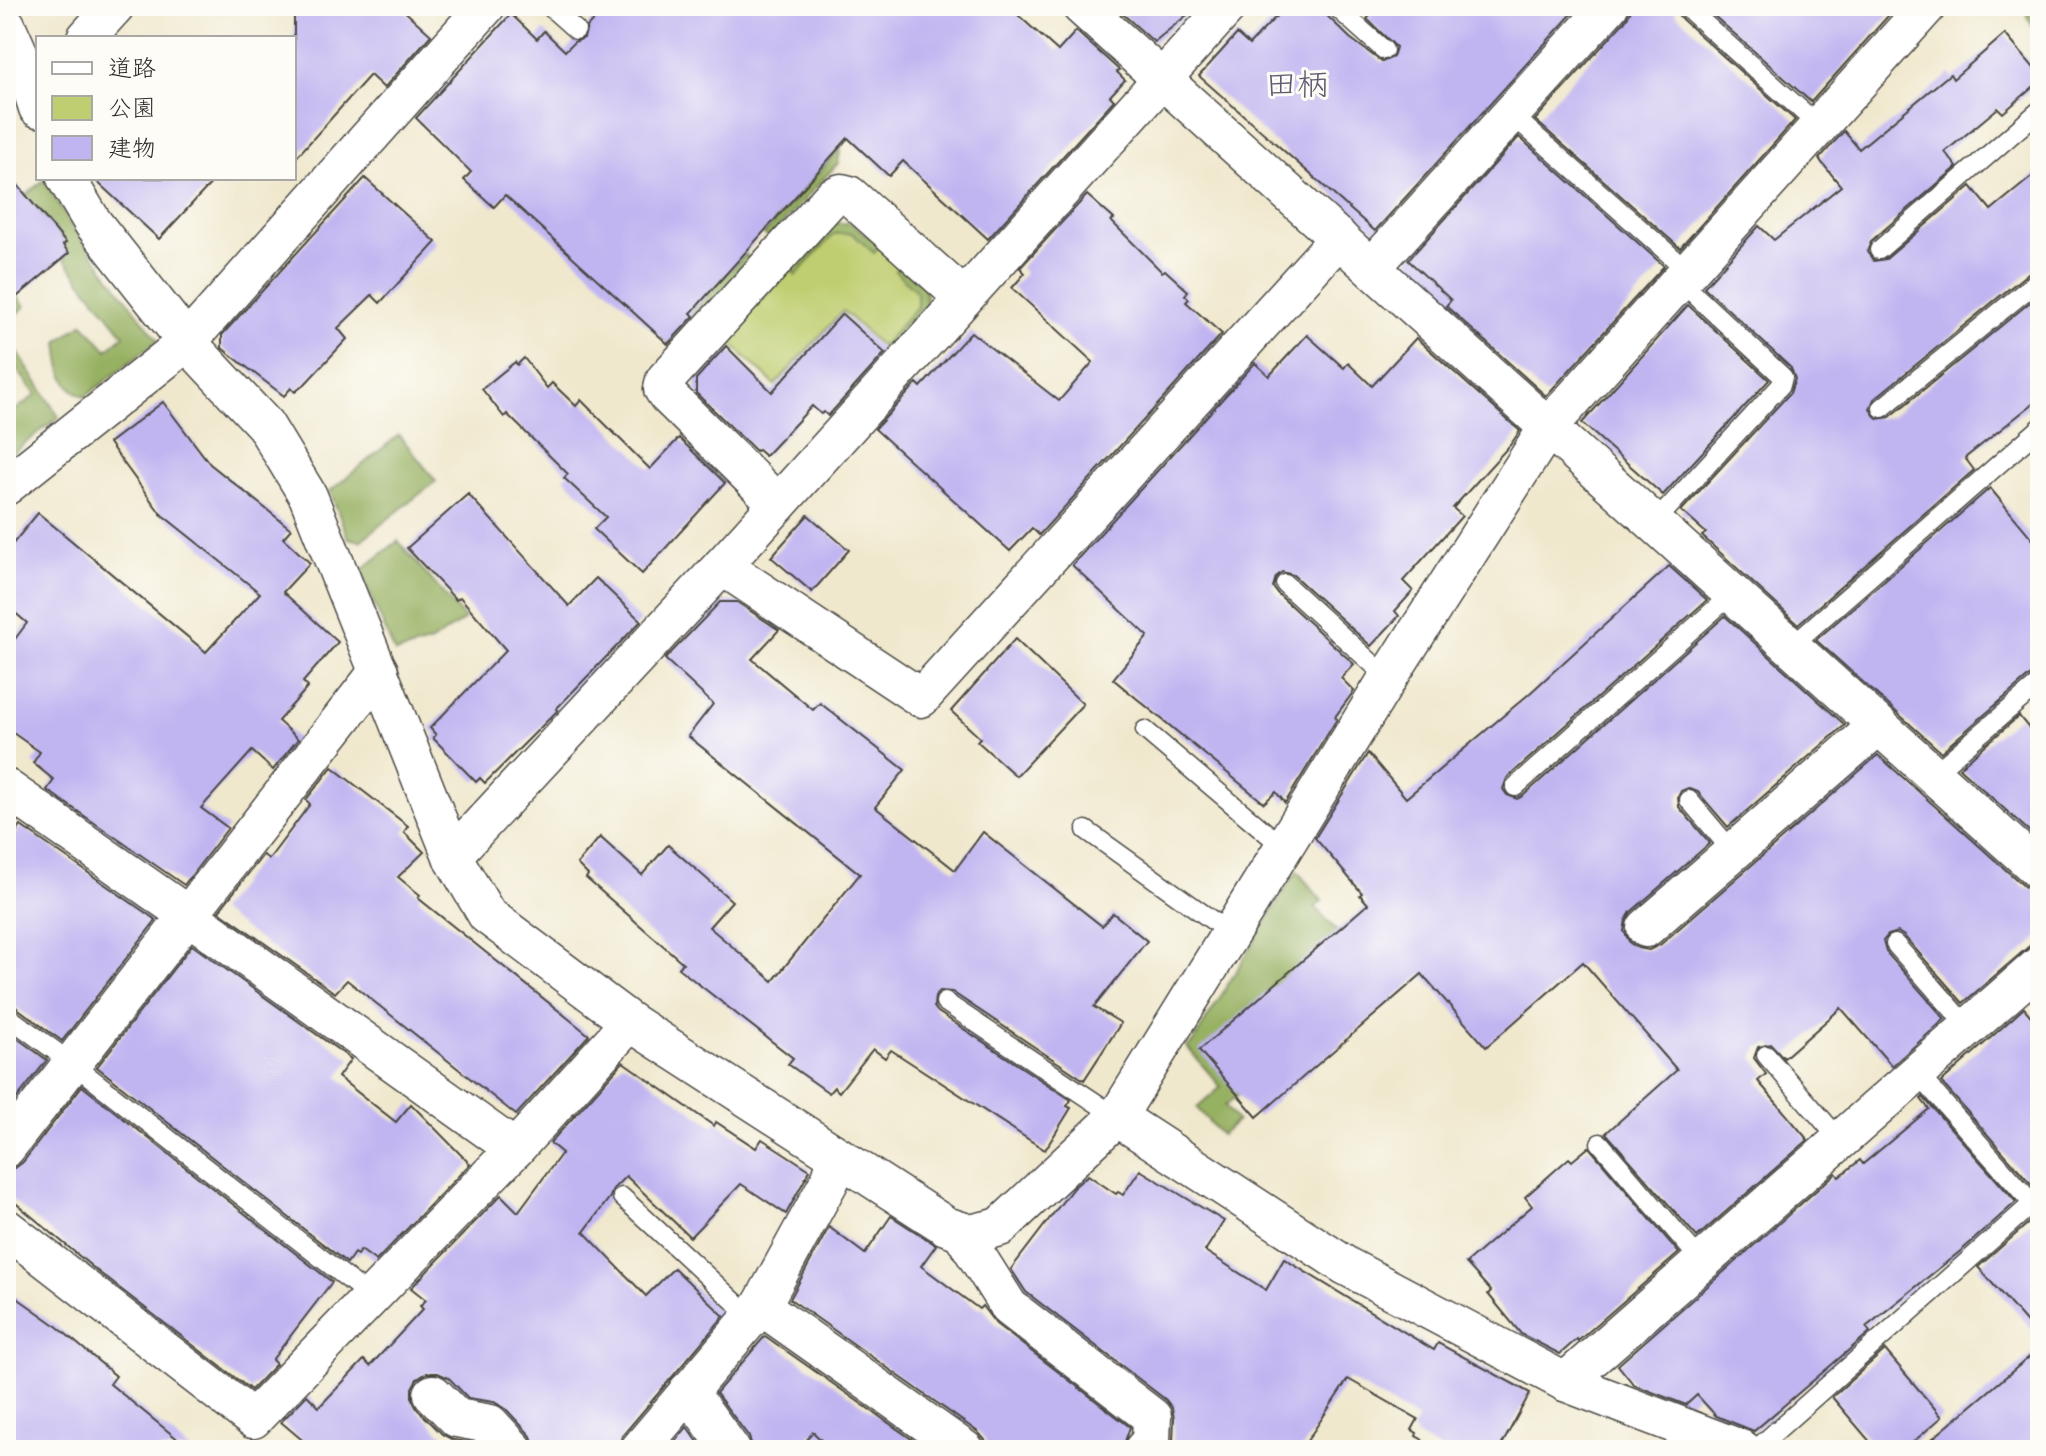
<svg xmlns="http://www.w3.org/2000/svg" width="2046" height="1456" font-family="'Comic Neue','Klee One',sans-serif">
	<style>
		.green { fill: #bfce70; stroke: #757c4e; stroke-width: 2 }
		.forest { fill: #97b162; stroke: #616e46; stroke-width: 2 }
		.building { fill: #c1b5f1 }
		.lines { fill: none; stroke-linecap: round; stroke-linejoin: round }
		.service-casing { stroke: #494743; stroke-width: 21 }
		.minor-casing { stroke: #494743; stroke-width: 41 }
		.service { stroke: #fff; stroke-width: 18 }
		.minor { stroke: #fff; stroke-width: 38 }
		.labels { text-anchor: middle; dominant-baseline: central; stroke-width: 6; stroke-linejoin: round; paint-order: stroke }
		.quarter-label { font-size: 32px; fill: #605b70; stroke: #fdfcf7 }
	</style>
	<rect width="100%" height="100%" fill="#fdfcf7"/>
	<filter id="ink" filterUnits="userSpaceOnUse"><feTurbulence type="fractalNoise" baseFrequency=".0125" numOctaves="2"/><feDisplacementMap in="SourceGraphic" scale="16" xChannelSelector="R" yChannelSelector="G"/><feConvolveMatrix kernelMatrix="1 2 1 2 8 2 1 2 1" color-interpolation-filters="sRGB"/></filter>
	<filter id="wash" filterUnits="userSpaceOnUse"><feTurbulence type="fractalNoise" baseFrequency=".006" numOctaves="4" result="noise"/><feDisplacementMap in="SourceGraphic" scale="32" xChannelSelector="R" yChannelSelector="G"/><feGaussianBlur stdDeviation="1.8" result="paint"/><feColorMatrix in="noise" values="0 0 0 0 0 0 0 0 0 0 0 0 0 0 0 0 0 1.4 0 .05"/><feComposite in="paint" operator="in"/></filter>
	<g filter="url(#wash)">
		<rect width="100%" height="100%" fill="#f0e8cd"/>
		<!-- green -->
		<path class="green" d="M832 223H852L925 288 927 309 887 352 843 311 775 385 726 339Z"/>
		<!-- forest -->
		<g class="forest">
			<path d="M2023 6H2036L2040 15V42Z"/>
			<path d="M841 147 838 163 769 238 764 234Z"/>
			<path d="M44 180 73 228 158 340 85 397C60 387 61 365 58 342L83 323 107 350 124 335 63 258 69 253 63 245 66 242 34 205 6 211Z"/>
			<path d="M832 223H852L879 246 874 253 852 233 834 234 796 275 790 269Z"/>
			<path d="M745 254 751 260 672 347 665 341Z"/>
			<path d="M900 265 925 288 927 309 887 352 882 346 917 307V292L895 271Z"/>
			<path d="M6 281 25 306 18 314 6 319Z"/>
			<path d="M11 349 17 351 59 417 6 458V417L36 395 6 354Z"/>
			<path d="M399 435 436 481 360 541 348 538 330 491Z"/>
			<path d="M398 541 465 619 431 642 395 653 363 577 364 568Z"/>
			<path d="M1297 871 1322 901 1315 907 1337 931 1238 1095 1225 1106 1237 1121 1221 1135 1197 1108 1221 1087 1187 1047 1193 1042Z"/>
		</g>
		<g id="blocks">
			<!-- building -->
			<g class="building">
				<path d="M294 6H399L431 35 384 88 370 75 294 160Z"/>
				<path d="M607 6H1008L1058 51 1076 31 1119 70 1117 72 1125 80 1110 96 1114 100 988 239 903 161 889 176 848 138 691 313 694 316 668 344 505 195 494 207 464 180 471 172 416 118 511 14 537 39 544 31 565 51 574 42 584 38 587 27Z"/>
				<path d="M1114 6H1198L1154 42Z"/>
				<path d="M1286 6H1317L1350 38 1382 62 1393 57 1396 47 1367 19 1379 6H1579L1375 231 1199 76 1237 34 1249 45Z"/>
				<path d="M1634 6H1673L1677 15 1795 120 1680 248 1535 120 1625 21Z"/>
				<path d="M1703 6H1897L1811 102Z"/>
				<path d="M2005 34 2040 75V81L2003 113 1998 108 1945 152 1957 167 1871 241 1867 252 1874 261 1886 259 1971 186 1991 210 2040 170V267L2032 270 1874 399 1870 409 1877 419 1890 417 2040 294V398L1965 458 1974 470 1798 624 1702 536 1706 533 1681 511 1790 393 1795 379 1791 368 1704 287 1759 226 1774 240 1841 186 1819 159 1844 131 1859 149 1950 74 1953 79Z"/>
				<path d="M1519 137 1664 266 1546 396 1446 306 1451 300 1408 260Z"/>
				<path d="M6 171 66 243 63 245 69 253 6 306Z"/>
				<path d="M93 178H216L159 239Z"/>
				<path d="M365 178 436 242 380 303 372 295 338 328 347 339 305 384 295 392 291 388 284 396 227 352 222 348V335Z"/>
				<path d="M1087 195 1114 219 1111 221 1162 272 1165 270 1188 291 1185 295 1189 299 1186 302 1222 334 1039 535 1032 528 1010 551 875 429 917 383 921 387 971 332 1059 401 1093 362 1012 288 1025 273 1020 268Z"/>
				<path d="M1688 305 1769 380 1663 495 1582 423Z"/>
				<path d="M842 314 885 353 828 416 824 412 821 414 812 406 765 456 758 450 756 451 696 393V379L726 346 772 392Z"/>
				<path d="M1307 335 1344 368 1348 363 1372 386 1416 338 1520 431 1511 444 1453 508 1462 516 1403 581 1413 591 1395 611 1399 616 1371 646 1293 575 1282 572 1276 577 1273 587 1277 593 1354 664 1341 678 1354 691 1335 717 1337 719 1285 803 1276 792 1264 803 1113 679 1148 636 1072 565 1255 363 1269 376Z"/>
				<path d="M524 358 547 388 552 383 576 406 581 400 650 469 679 438 725 483 642 574 594 529 606 517 564 478 568 474 507 414 504 417 482 389 515 362 517 365Z"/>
				<path d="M163 402 210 464 291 529 283 538 310 563 283 592 338 642 303 682 308 687 278 721 298 739 273 770 252 751 201 808 228 828 184 885 47 790 54 780 33 763 40 752 6 728V651L27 623 6 605V552L38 513 206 652 260 593 161 514 109 443Z"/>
				<path d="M1990 488 2040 548V667L1941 752 1816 640Z"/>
				<path d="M468 494 569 606 596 578 641 621 556 709 558 710 485 783 480 778 476 782 433 738 436 735 430 728 506 650 460 597 456 600 407 548Z"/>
				<path d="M808 515 849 550 812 592 771 557Z"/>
				<path d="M1669 566 1707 600 1507 778 1503 789 1507 795 1517 799 1523 796 1725 616 1845 725 1728 827 1698 792 1688 788 1681 791 1678 797 1679 807 1710 843 1631 912 1626 920 1624 931 1630 943 1638 948 1649 950 1660 945 1878 755 2025 887 2040 892V937L1963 1003 1904 936 1898 932 1888 935 1883 941 1886 952 1945 1019 1892 1066 1841 1008 1784 1058 1771 1044 1758 1047 1754 1058 1766 1074 1758 1081 1808 1140 1697 1237 1606 1133 1677 1070 1583 962 1486 1047 1422 974 1257 1117 1199 1050 1368 904 1360 895 1362 893 1315 838 1368 753 1406 798 1529 694Z"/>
				<path d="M720 602H737L779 630 752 659 813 710 820 703 905 770 875 807 955 870 983 832 1102 926 1113 913 1147 941 1094 1007 1121 1023 1084 1080 952 992 940 991 935 996 934 1007 938 1012 1071 1100 1067 1106 1071 1108 1045 1150 891 1050 885 1058 873 1049 839 1092 834 1087 829 1093 788 1064 793 1058 678 968 683 963 586 878 588 875 577 864 600 837 642 875 668 845 732 901 709 927 773 981 860 874 688 736 713 704 665 659Z"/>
				<path d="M1015 639 1083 704 1016 776 977 741 980 738 951 711Z"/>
				<path d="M2019 716 2040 742V841L1959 768Z"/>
				<path d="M332 767 408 826 404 832 424 852 398 877 420 895 418 898 589 1035 516 1115 347 980 335 993 219 911 263 855 269 859 310 804 306 800Z"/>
				<path d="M21 826 156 920 62 1041 13 1005 6 1003V847Z"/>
				<path d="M192 945 351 1059 338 1077 396 1122 411 1104 470 1164 376 1261 361 1250 357 1255 354 1253 347 1263 97 1067Z"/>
				<path d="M2024 1008 2040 1027V1194L1941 1082Z"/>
				<path d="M6 1030 47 1060 6 1112Z"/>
				<path d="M623 1062 714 1126 716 1122 756 1148 762 1139 810 1170 786 1214 741 1184 690 1237 626 1176 613 1189 610 1197 584 1232 646 1296 674 1268 724 1316 622 1436 618 1450H535L531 1436 506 1409 494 1402 468 1398 449 1378 438 1373H427L417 1379 412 1388V1399L417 1409 442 1434 453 1440 479 1444 484 1450H314L281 1422 307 1395 319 1407 364 1360 370 1366 423 1309 420 1306 426 1300 411 1288 501 1195 518 1212 562 1153 550 1143Z"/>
				<path d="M82 1086 332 1282 272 1360 276 1364 251 1390 96 1270 6 1195V1170L15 1168 23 1162Z"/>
				<path d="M1923 1097 2016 1202 1963 1249 1866 1327 1870 1332 1754 1431 1716 1416 1697 1395 1686 1405 1634 1385 1618 1365 1836 1173 1839 1177 1860 1160 1863 1164 1929 1109 1921 1099Z"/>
				<path d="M1589 1147 1679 1253 1578 1341 1577 1339 1560 1354 1521 1334 1488 1294 1491 1291 1466 1263 1532 1206 1525 1197 1569 1158 1572 1161Z"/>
				<path d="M1140 1170 1224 1221 1205 1251 1266 1290 1284 1259 1434 1350 1438 1343 1530 1393 1499 1450H1441L1416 1436 1417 1433 1412 1430 1418 1419 1348 1379 1301 1450H1170L1173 1442 1174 1418 1172 1408 1166 1400 1026 1292 1011 1269 1073 1188 1088 1175 1116 1194 1118 1192 1123 1195Z"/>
				<path d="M891 1216 936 1245 921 1266 979 1309 982 1306 996 1324 1130 1427 1122 1450H987L985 1440 978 1432 790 1299 829 1227 865 1254Z"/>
				<path d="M2032 1220 2040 1224V1338L1978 1267Z"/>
				<path d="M6 1290 54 1324 116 1376 110 1384 191 1450H6Z"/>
				<path d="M765 1336 927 1450H831L813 1432 799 1450H753L749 1437 716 1393Z"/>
				<path d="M2040 1348V1450H1919Z"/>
				<path d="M1885 1350 1942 1417 1904 1450H1877L1832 1397Z"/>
				<path d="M687 1427 704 1450H668Z"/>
			</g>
		</g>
	</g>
	<g filter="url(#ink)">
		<use href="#blocks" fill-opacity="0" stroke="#494743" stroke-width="2"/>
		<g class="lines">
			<defs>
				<g id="service">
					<path d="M549 6 576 30"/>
					<path d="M1335 6 1384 50"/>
					<path d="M1685 6 1819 126"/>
					<path d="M1511 114 1688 271"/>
					<path d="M1879 250 2040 110"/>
					<path d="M1882 408 2040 279"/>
					<path d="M1655 522 1781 385 1783 377 1680 281"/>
					<path d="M1285 584 1388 678"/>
					<path d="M1791 646 2040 428"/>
					<path d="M1145 730 1283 847"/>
					<path d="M1933 774 2040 683"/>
					<path d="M1515 787 1733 593"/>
					<path d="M1689 800 1733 852"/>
					<path d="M1086 830 1230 933"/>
					<path d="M1895 944 1969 1028"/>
					<path d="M945 1002 1117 1117"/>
					<path d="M6 1015 73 1064 371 1297"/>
					<path d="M1766 1055 1840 1140"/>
					<path d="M1917 1073 2040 1212"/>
					<path d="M1600 1143 1702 1262"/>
					<path d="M622 1197 751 1317"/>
					<path d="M1755 1450 2033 1203"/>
				</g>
				<g id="minor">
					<path d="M1081 6 2040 871"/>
					<path d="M6 25 26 70 38 108"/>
					<path d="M86 38 115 6"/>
					<path d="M66 178 93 223 187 342 265 425 308 496 452 856 487 915 630 1022 946 1226 970 1234 1000 1227 1117 1117 1388 678 1549 426 1927 6"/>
					<path d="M1372 267 1609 6"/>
					<path d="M6 486 187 342 486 6"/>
					<path d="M778 504 667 395 663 389 665 380 832 197 841 193 849 195 963 297"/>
					<path d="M722 566 921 698 1339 238"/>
					<path d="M6 788 189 916 515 1149"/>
					<path d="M452 856 722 566 1228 6"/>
					<path d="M1646 928 1879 725"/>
					<path d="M1117 1117 1346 1266 1565 1382 1743 1450"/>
					<path d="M6 1148 379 671"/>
					<path d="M6 1228 253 1419 515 1149 630 1022"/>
					<path d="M961 1231 1009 1307 1152 1417 1151 1441 1143 1450"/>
					<path d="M761 1306 965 1450"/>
					<path d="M1565 1382 2040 965"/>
					<path d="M688 1391 731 1450"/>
					<path d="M433 1394 457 1418 490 1424 514 1450"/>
					<path d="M639 1450 761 1306 830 1180 838 1156"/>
				</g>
			</defs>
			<!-- service casing -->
			<use href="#service" class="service-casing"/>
			<!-- minor casing -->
			<use href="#minor" class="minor-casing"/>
			<!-- service -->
			<use href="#service" class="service"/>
			<!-- minor -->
			<use href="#minor" class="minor"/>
		</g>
	</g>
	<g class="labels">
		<!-- quarter labels -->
		<g class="quarter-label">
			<text x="1297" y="84">田柄</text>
		</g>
	</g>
	<!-- margin -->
	<rect width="2046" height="1456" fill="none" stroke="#fdfcf7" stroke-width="32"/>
	<!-- legend -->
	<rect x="36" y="36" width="260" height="144" fill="#fdfcf7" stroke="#a9a8a5" stroke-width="2"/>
	<rect x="52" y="62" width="40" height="12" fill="#ffffff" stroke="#a9a8a5" stroke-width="2"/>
	<text x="108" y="76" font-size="24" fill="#2b2b2b">道路</text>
	<rect x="52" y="96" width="40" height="24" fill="#bfce70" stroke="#a9a8a5" stroke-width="2"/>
	<text x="108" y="116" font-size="24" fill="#2b2b2b">公園</text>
	<rect x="52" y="136" width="40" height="24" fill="#c1b5f1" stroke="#a9a8a5" stroke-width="2"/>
	<text x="108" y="156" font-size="24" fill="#2b2b2b">建物</text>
</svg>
